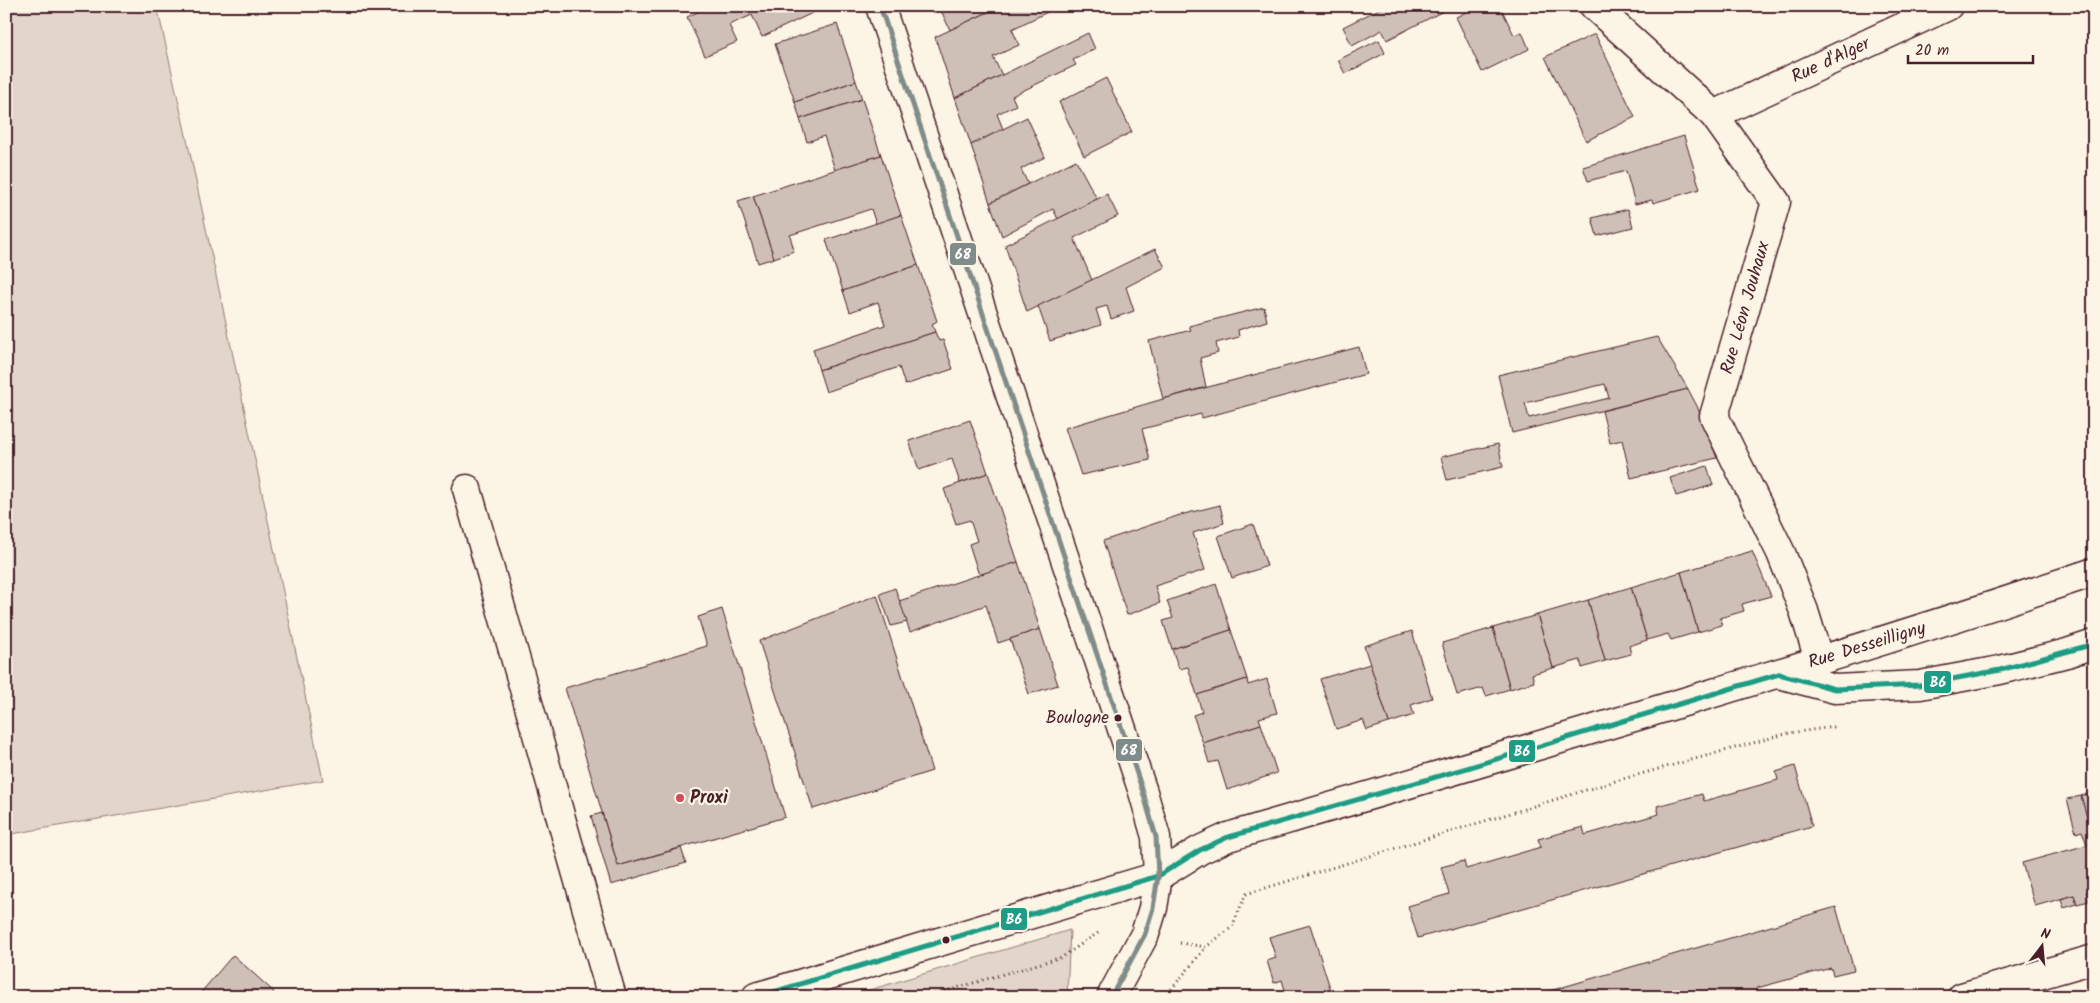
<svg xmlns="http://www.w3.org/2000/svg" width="2100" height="1003" font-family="Kalam,sans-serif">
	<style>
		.green { fill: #e2d5ca; stroke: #967a7a }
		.building { fill: #cfc0b7; stroke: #4a1f2b; fill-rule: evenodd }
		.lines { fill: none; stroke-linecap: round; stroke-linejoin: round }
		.minor-casing { stroke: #4a1f2b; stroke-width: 31 }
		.path { stroke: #4a1f2b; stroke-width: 3; stroke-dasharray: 1 4; stroke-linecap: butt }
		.minor { stroke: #fcf5e5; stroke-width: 28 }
		.bus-1-casing { stroke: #fcf5e5; stroke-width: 9 }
		.bus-2-casing { stroke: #fcf5e5; stroke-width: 9 }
		.bus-1 { stroke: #1e9c85; stroke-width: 5 }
		.bus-2 { stroke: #808c89; stroke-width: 5 }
		.bus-dot { fill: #4a1f2b; stroke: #fcf5e5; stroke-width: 2 }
		.poi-dot { fill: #d1495b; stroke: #fcf5e5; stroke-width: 2 }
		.labels { text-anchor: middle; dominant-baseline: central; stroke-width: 4.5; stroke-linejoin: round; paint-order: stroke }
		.bus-label { font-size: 17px; fill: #4a1f2b; stroke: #fcf5e5; text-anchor: end }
		.street-label { font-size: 18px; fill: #4a1f2b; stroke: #fcf5e5 }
		.poi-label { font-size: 18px; font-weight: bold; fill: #4a1f2b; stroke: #fcf5e5; text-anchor: start }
		.line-badge { stroke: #fcf5e5; stroke-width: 2 }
		.badge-label { font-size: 14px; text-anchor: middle; font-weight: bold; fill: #fff }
	</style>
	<rect width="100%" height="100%" fill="#fcf5e5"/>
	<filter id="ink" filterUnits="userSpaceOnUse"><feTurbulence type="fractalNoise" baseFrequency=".02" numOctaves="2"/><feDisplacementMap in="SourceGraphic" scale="10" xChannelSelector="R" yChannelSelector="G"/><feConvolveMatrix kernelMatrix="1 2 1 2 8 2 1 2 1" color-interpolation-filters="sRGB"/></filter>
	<g filter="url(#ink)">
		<!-- green -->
		<g class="green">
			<path d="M6 6H157L190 153 323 780 6 835Z"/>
			<path d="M1070 930 1067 997H846Z"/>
		</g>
		<!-- building -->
		<g class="building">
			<path d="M710 6H827L762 37 752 15 729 25 737 42 705 56 687 17Z"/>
			<path d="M939 6H1001L950 30Z"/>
			<path d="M1001 6H1060L1012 29 1019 45 993 57 1002 75 955 98 935 37Z"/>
			<path d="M1385 6H1392L1393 9 1399 6H1453L1387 40 1382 30 1352 46 1343 27Z"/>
			<path d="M1478 6H1500L1514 35 1522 32 1529 49 1482 72 1456 17Z"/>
			<path d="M837 24 856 81 795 102 775 44Z"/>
			<path d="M1088 33 1095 49 1073 60 1076 65 1012 96 1016 105 997 114 1003 129 971 145 955 98Z"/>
			<path d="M1595 34 1635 117 1586 141 1545 57Z"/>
			<path d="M1379 40 1385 53 1345 74 1338 60Z"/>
			<path d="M1106 78 1132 132 1084 156 1059 102Z"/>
			<path d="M856 81 862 99 800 119 795 102Z"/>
			<path d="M862 99 881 155 835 170 824 136 807 142 800 119Z"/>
			<path d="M1027 117 1045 157 1021 169 1028 184 990 203 971 145Z"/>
			<path d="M1684 136 1700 189 1653 203 1652 200 1635 204 1626 171 1588 181 1583 167Z"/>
			<path d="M881 155 901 215 876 224 871 209 790 235 794 251 774 258 753 196Z"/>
			<path d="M1076 160 1097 199 1058 219 1053 209 1002 236 990 203Z"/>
			<path d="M1107 194 1118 216 1074 238 1092 280 1027 312 1005 245Z"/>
			<path d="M753 196 774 258 758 263 738 201Z"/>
			<path d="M1628 209 1633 227 1597 236 1592 218Z"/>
			<path d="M901 215 918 265 843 291 826 240Z"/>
			<path d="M1155 249 1165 267 1126 287 1134 311 1111 319 1107 306 1096 309 1101 325 1050 341 1038 306Z"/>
			<path d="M918 265 937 321 932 324 935 332 819 370 813 349 885 325 878 302 850 312 843 291Z"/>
			<path d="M1264 307 1267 321 1238 330 1239 337 1216 343 1218 353 1200 358 1206 387 1163 399 1149 341 1191 330 1189 326Z"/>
			<path d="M935 332 939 341 943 340 953 369 905 385 899 367 826 392 819 370Z"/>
			<path d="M1657 337 1688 389 1512 433 1498 375ZM1605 384 1609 398 1529 418 1525 403Z"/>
			<path d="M1359 347 1366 374 1202 418 1201 414 1142 429 1150 460 1081 475 1065 428 1163 399Z"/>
			<path d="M1688 389 1697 406 1717 458 1631 478 1622 440 1610 443 1602 411Z"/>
			<path d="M970 420 988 473 960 483 952 459 919 470 909 441Z"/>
			<path d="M1498 444 1503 467 1447 480 1441 457Z"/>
			<path d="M1707 466 1713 485 1676 496 1670 478Z"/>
			<path d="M988 473 1018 562 979 575 969 544 977 541 970 520 956 524 944 489Z"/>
			<path d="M1220 505 1224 523 1193 533 1205 570 1155 586 1160 603 1127 615 1103 541 1180 515Z"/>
			<path d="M1253 524 1267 566 1232 578 1218 536Z"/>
			<path d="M1752 551 1771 596 1742 604 1744 611 1720 618 1722 625 1698 632 1681 572Z"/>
			<path d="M1018 562 1040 629 998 643 986 605 910 632 899 601Z"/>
			<path d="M1681 572 1698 632 1671 640 1668 634 1647 640 1631 587Z"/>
			<path d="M1216 584 1231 630 1172 649 1163 621 1173 618 1167 601Z"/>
			<path d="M1631 587 1647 640 1629 646 1631 654 1605 661 1588 600Z"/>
			<path d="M895 588 907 622 891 626 880 594Z"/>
			<path d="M877 595 932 771 813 809 759 641Z"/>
			<path d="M1588 600 1605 661 1582 668 1580 660 1553 668 1537 615Z"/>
			<path d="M722 609 785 817 618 866 565 688 707 646 698 617Z"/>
			<path d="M1537 615 1553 668 1532 674 1534 682 1510 689 1493 628Z"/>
			<path d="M1493 628 1510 689 1486 696 1483 688 1457 695 1442 643Z"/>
			<path d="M1040 629 1058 685 1029 694 1010 639Z"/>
			<path d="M1231 630 1247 679 1197 695 1188 667 1179 669 1172 649Z"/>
			<path d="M1412 631 1432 698 1411 705 1414 715 1389 723 1364 646Z"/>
			<path d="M1370 664 1389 723 1367 730 1363 720 1336 729 1320 679Z"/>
			<path d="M1247 679 1248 685 1267 679 1277 713 1259 718 1261 724 1203 743 1193 715 1202 712 1197 695Z"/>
			<path d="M1261 724 1277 773 1227 790 1218 761 1209 763 1203 743Z"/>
			<path d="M1795 766 1812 826 1418 938 1408 906 1449 894 1441 867 1464 861 1466 869 1541 847 1538 839 1583 827 1585 835 1659 814 1657 806 1702 794 1704 801 1778 780 1776 772Z"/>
			<path d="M2094 792V843L2081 796Z"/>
			<path d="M2081 796 2094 843V889L2086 892 2089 901 2077 904 2074 895 2035 906 2022 863 2087 845 2082 831 2076 833 2067 799Z"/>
			<path d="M602 813 618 866 681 848 686 863 611 885 591 816Z"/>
			<path d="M2074 895 2077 904 2064 908 2061 899Z"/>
			<path d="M1836 907 1854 970 1833 975 1831 968 1757 988 1759 997H1529Z"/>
			<path d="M1310 925 1333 997H1287L1282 980 1274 983 1267 961 1276 958 1269 937Z"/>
			<path d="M233 955 274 992 270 997H197Z"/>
		</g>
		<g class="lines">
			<defs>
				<g id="minor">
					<path d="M880 6 1143 792 1156 837 1158 876 1153 908 1145 934 1111 997"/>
					<path d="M1594 6 1714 115 1776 202 1714 416 1781 553 1804 611 1819 660"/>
					<path d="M1714 115 1948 6"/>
					<path d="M467 489 612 997"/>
					<path d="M1779 674 1835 689 1920 685 2000 670 2067 653 2094 644"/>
					<path d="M756 997 1158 876 1200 850 1228 837C1518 752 1807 668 2094 572"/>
					<path d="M1962 997 2094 959"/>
				</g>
			</defs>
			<!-- minor casing -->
			<use href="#minor" class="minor-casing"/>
			<!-- path -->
			<g class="path">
				<path d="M1180 943 1206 947 1232 927 1246 894 1619 780 1789 733 1834 727"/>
				<path d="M925 997 1062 957 1098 933"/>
				<path d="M1165 997 1206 947"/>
			</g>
			<!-- minor -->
			<use href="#minor" class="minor"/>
			<defs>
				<g id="bus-1">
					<path d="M1779 674 1835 689 1920 685 2000 670 2094 644"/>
					<path d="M757 997 1158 876 1200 850 1228 837 1467 768 1779 674"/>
				</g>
				<path id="bus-2" d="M880 6 1143 792 1156 837 1158 876 1153 908 1145 934 1111 997"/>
			</defs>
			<!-- bus-1 casing -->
			<use href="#bus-1" class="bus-1-casing"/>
			<!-- bus-2 casing -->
			<use href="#bus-2" class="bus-2-casing"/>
			<!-- bus-1 -->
			<use href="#bus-1" class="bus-1"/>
			<!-- bus-2 -->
			<use href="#bus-2" class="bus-2"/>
		</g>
	</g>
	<!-- markers -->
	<g class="bus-dot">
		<circle cx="1118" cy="718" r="4.5"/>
		<circle cx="946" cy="940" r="4.5"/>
	</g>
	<circle class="poi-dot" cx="680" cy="798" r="5"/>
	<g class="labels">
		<!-- bus labels -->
		<g class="bus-label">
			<text x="1109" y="718">Boulogne</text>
		</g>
		<!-- street labels -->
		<g class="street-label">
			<text transform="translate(1831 61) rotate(-25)">Rue d'Alger</text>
			<text transform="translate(1746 308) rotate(-74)">Rue Léon Jouhaux</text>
			<text transform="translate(1867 646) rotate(-17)">Rue Desseilligny</text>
		</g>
		<!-- poi labels -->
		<g class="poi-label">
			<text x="690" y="798">Proxi</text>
		</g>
	</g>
	<g class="line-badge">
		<rect x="949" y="242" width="28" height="24" rx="5" fill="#808c89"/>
		<rect x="1923" y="670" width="29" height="24" rx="5" fill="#1e9c85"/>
		<rect x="1115" y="738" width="28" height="24" rx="5" fill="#808c89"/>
		<rect x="1508" y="739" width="28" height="24" rx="5" fill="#1e9c85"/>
		<rect x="1000" y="907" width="28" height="24" rx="5" fill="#1e9c85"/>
	</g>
	<g class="badge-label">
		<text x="963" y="259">68</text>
		<text x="1938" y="687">B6</text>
		<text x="1129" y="755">68</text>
		<text x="1522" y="756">B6</text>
		<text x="1014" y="924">B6</text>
	</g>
	<!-- margin -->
	<rect width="2100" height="1003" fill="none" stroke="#fcf5e5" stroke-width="25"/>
	<rect x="12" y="12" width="2075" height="978" fill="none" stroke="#4a1f2b" stroke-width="2" filter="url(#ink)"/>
	<!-- north arrow -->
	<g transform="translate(2042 946) rotate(16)" stroke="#fcf5e5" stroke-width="4" paint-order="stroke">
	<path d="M0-4L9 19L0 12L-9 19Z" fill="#4a1f2b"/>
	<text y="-8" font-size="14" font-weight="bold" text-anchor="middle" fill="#4a1f2b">N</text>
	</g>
	<!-- scale -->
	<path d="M1908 55v8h125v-8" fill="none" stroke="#4a1f2b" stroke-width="2.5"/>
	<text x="1915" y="55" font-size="15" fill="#4a1f2b" stroke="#fcf5e5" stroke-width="4" paint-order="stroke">20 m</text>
</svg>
